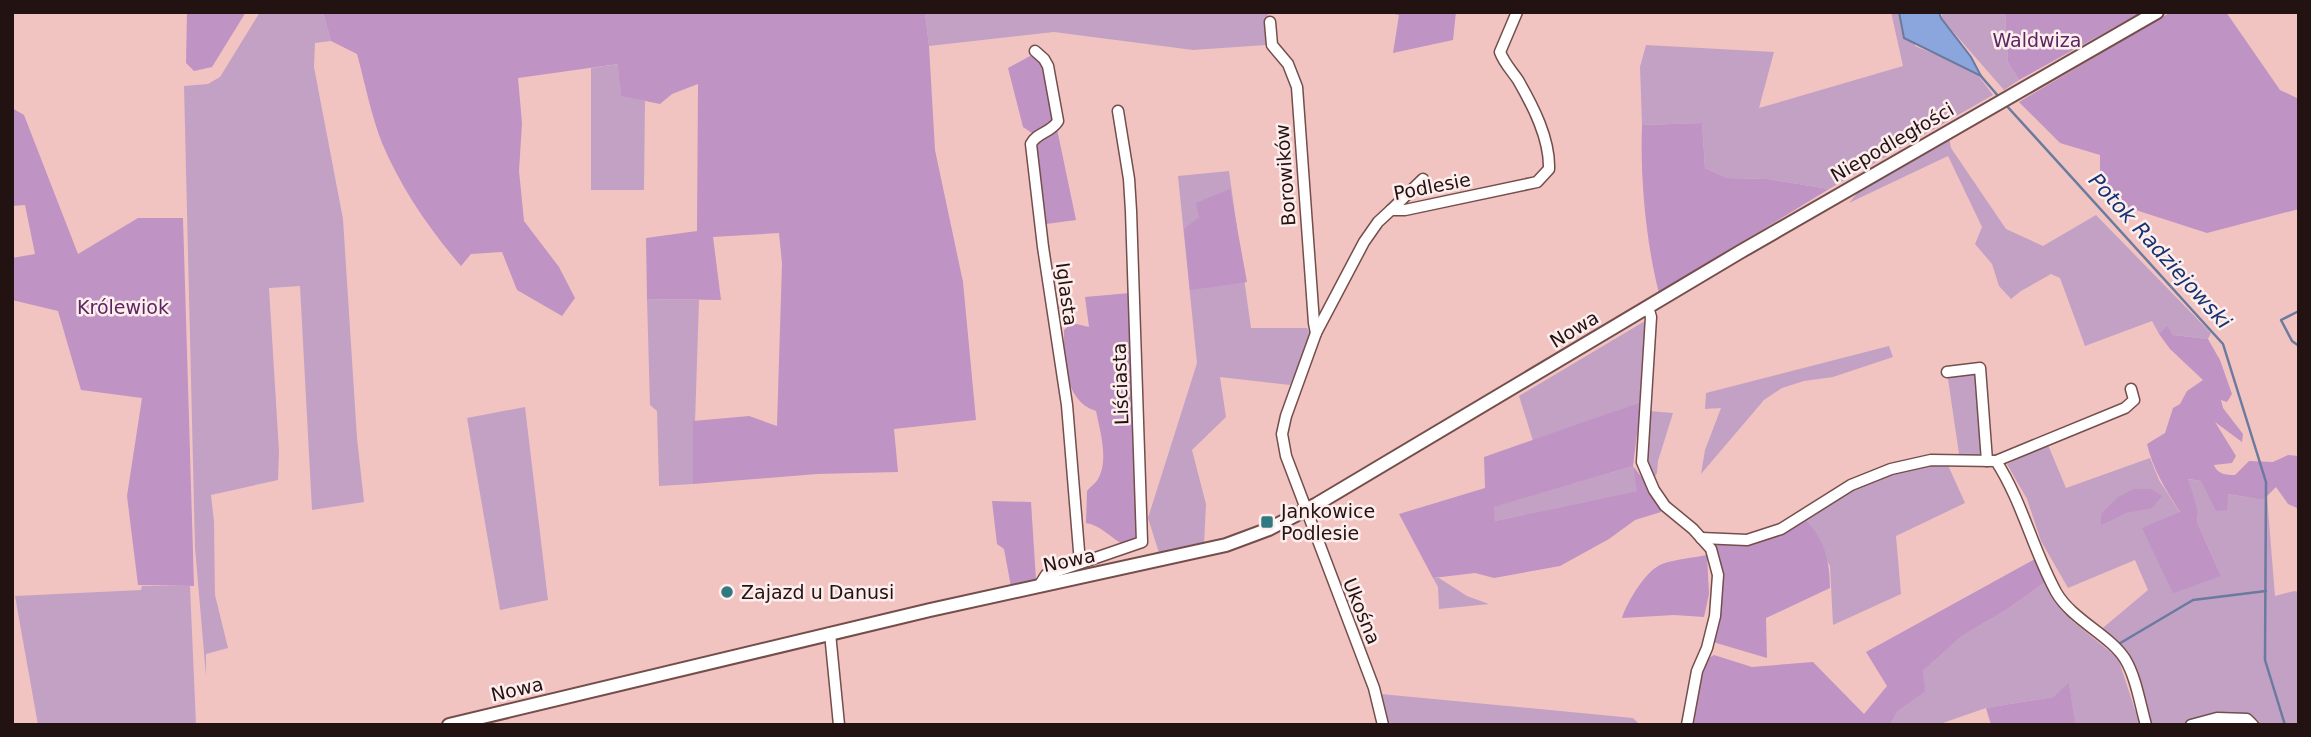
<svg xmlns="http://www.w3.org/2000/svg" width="2311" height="737" font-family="'DejaVu Sans',sans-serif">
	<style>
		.green { fill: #c2a1c5 }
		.forest { fill: #bf93c3; fill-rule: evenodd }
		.water { fill: #8aa6dc; stroke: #6b7a9f; stroke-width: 2 }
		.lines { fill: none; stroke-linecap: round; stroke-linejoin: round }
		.stream { stroke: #6b7a9f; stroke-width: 2.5 }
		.minor-casing { stroke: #744e4b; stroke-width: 13 }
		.tertiary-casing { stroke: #744e4b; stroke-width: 16 }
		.minor { stroke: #fff; stroke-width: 10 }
		.tertiary { stroke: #fff; stroke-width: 12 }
		.poi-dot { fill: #307980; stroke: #fdeeed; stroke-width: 2.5 }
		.labels { text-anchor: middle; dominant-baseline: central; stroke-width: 5; stroke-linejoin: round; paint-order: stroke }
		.park-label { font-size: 19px; fill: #5b2662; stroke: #fdeeed }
		.street-label { font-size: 19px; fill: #221211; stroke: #fdeeed }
		.poi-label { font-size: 19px; fill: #221211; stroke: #fdeeed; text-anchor: start }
		.water-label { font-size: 21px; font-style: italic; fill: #153271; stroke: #fdeeed }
	</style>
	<rect width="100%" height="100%" fill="#f2c4c1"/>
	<!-- green -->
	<g class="green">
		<path d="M260 12H323L331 41 315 43 314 67 343 219 357 438 364 502 312 510 300 286 269 288 279 451 278 480 211 495 214 522 215 595 228 648 206 654V676L195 548 184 86 208 84 220 77Z"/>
		<path d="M925 12H1268L1266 45 1193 50 1054 32 929 46Z"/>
		<path d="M1891 12H1908L1915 46 1975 71 1993 95 1829 189 1768 179 1727 178 1705 168 1702 123 1642 125 1640 67 1646 45 1774 52 1759 108 1903 66Z"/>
		<path d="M1943 12H2005L2008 62 2019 80 2004 90 1941 18Z"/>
		<path d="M619 64 621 95 645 101 644 190H591V68Z"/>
		<path d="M1949 137 1951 148 2006 229 2043 246 2096 215 2211 333 2208 339 2173 335 2167 327 2159 334 2152 321 2085 346 2060 278 2051 274 2021 291 2011 299 1999 286 1992 264 1975 244 1982 227 1948 156 1849 203 1864 185Z"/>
		<path d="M1229 171 1251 328H1307L1311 334 1290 385 1220 377 1226 417 1192 450 1206 504 1204 545 1159 553 1148 518 1197 363 1178 176Z"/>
		<path d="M647 299 699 300 693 484 659 486 657 411 650 405Z"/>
		<path d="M1645 321 1641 402 1533 441 1519 396Z"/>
		<path d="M1889 346 1893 357 1833 377 1804 381 1782 388 1764 400 1701 474 1705 450 1721 408 1705 409 1706 393Z"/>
		<path d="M1975 371 1982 452 1978 457 1959 454 1947 372Z"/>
		<path d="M525 407 548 600 500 610 467 418Z"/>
		<path d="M1649 411 1673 413 1658 461 1657 473 1653 480 1647 454Z"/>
		<path d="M2048 445 2066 488 2150 458 2159 480 2221 576 2197 522 2198 511 2187 479 2201 481 2228 494 2263 500 2267 497 2275 596 2294 591 2299 592V725H2258V720C2235 707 2203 721 2179 725 2170 726 2160 725 2151 725L2129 659 2098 632 2148 590 2135 560 2068 588 2041 541 2027 499 2007 464Z"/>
		<path d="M1947 463 1965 503 1896 536 1901 594 1833 625 1830 566 1804 519C1848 491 1895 468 1947 463Z"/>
		<path d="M1633 466 1638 491 1495 521 1493 507Z"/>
		<path d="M1433 578H1439L1467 596 1489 604 1439 609 1438 587Z"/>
		<path d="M2047 581 2071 620 2118 658 2140 725H2076L2069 684 2053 697 1986 708 1937 725H1890L1897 712 1924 691 1923 671 1962 636 2006 610Z"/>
		<path d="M142 586H190L196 725H38L15 596 141 590Z"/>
		<path d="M1381 694 1633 718 1640 725H1405L1386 722Z"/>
	</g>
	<!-- forest -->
	<g class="forest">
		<path d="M187 12H246L212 67 194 71 186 63Z"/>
		<path d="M323 12H925L929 46 935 150 963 282 976 420 894 429 898 472 817 474 693 484V421L749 416 777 426 782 263 779 233 713 237 721 300 647 299 646 238 697 231 698 84 672 94 660 104 621 96 618 64 518 78 522 123 519 171 524 221 559 267 575 298 562 316 517 290 502 252 471 254 461 266C429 229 401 188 382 143 371 115 365 83 357 54L331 41Z"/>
		<path d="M1385 12H1456L1453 40 1393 53 1399 15Z"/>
		<path d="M2005 12H2142L2019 80 2008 62Z"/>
		<path d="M2171 12H2226L2280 90 2299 99V209L2207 233 2117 204 2100 182V155L2060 143 2019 102Z"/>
		<path d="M1030 56 1039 58C1044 68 1056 112 1051 122 1047 129 1039 130 1032 133L1023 127 1008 68Z"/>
		<path d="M12 108 24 115 78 254 138 218H183L194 586 138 585 127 496 142 398 81 390 58 311 12 300V258L35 254 25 205 12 206Z"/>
		<path d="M1702 123 1705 168 1727 178 1768 179 1829 189 1659 293C1646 243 1640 177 1642 125Z"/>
		<path d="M1057 129 1076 220 1046 224 1033 147 1039 138Z"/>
		<path d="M1230 189 1247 282 1190 290 1184 229 1199 217 1196 203Z"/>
		<path d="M1130 293 1137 539 1123 544C1109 537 1101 525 1086 523L1087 491C1090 487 1096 483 1098 479 1109 460 1100 431 1096 411 1064 401 1064 360 1064 330L1072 323 1089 327 1085 297Z"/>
		<path d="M2167 326 2173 335 2208 339 2220 360 2232 394 2227 402 2221 400 2223 408 2243 434 2242 442 2215 422 2236 456 2232 463 2214 465C2217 474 2226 475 2235 475L2249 461 2273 462 2288 455 2299 456V509L2288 504 2276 487 2263 500 2228 494 2227 510 2216 511 2201 481 2188 479 2198 511 2197 522 2221 576 2173 593 2142 528 2180 512C2166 490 2153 470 2147 444L2165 433 2173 408 2180 404 2187 391 2203 380 2170 349 2159 334Z"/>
		<path d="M1641 402 1633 466 1656 496 1661 512 1635 520 1609 539 1560 566 1494 578 1475 573 1433 578 1399 514 1485 488 1484 457ZM1633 466 1637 491 1495 521 1494 507Z"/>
		<path d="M2134 489H2151L2162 496 2152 508 2126 513 2101 525V514L2118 497Z"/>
		<path d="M992 501 1031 502 1036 580 1011 587 1004 549 997 544Z"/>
		<path d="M1804 519C1824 538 1830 560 1830 588L1766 618 1767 658 1713 642 1714 551 1716 544 1747 543Z"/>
		<path d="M1707 555 1709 594 1704 617 1674 615 1622 618C1627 602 1646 570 1662 564 1676 559 1693 558 1707 555Z"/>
		<path d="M2035 559 2047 581 2006 610 1962 636 1923 671 1925 691 1897 712 1890 725H1693L1697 694 1707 659 1714 655 1752 667 1813 662 1864 714 1887 686 1866 652Z"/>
		<path d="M2069 683 2076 725H1991L1986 708 2053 697Z"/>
	</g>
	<!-- water -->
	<path class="water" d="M1899 12H1939L1941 18 1971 57 1981 76 1904 38Z"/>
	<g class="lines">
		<!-- stream -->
		<g class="stream">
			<path d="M1980 75 1999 97"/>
			<path d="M2005 104 2223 344 2266 482 2265 660 2285 725"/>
			<path d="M2299 311 2281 320 2292 341 2299 346"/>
			<path d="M2117 645 2193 600 2266 591"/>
		</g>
		<defs>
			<g id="minor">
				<path d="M1270 22 1272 45 1288 64 1297 87 1314 323 1316 333"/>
				<path d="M1035 51 1044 59 1048 66 1058 121C1051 133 1037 132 1031 144L1043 247 1067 405 1080 563"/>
				<path d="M1391 210 1423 179"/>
				<path d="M1648 307 1651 317 1642 462 1654 490 1665 506 1693 529 1711 549 1718 575 1715 616 1707 648 1697 671 1687 725"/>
				<path d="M1947 372 1980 368 1987 461"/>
				<path d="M1996 461 2125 408 2134 400 2131 389"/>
				<path d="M1701 538 1747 540 1781 529 1851 485 1891 469 1931 460 1996 461C2022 501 2033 550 2056 592 2072 620 2110 635 2125 659 2136 677 2140 704 2146 725"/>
				<path d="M1039 586 1046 575 1142 542 1131 211 1129 179 1118 111"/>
				<path d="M830 633 839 725"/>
				<path d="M1383 725 1374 688 1286 456 1282 434 1286 416 1316 333 1364 242 1378 222 1391 210H1405L1537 182 1549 169C1550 139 1533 106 1518 80 1512 71 1504 63 1500 52L1517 12"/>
				<path d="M2191 725 2217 718 2247 719 2253 725"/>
			</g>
			<path id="tertiary" d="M449 725 930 610 1226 545 1269 529 1317 504 1740 252 2157 12"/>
		</defs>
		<!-- minor casing -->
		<use href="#minor" class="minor-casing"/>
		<!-- tertiary casing -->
		<use href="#tertiary" class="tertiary-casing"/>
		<!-- minor -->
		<use href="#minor" class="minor"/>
		<!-- tertiary -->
		<use href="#tertiary" class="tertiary"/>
	</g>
	<!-- markers -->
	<g class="poi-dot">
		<rect x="1260" y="515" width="14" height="14" rx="3.5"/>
		<circle cx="727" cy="592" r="7"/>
	</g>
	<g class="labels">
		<!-- park labels -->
		<g class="park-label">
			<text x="2037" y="40">Waldwiza</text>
			<text x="123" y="307">Królewiok</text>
		</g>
		<!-- street labels -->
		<g class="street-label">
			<text transform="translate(1892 142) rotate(-30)">Niepodległości</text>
			<text transform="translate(1285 175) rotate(-94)">Borowików</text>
			<text transform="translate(1432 186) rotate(-11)">Podlesie</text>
			<text transform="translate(1067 294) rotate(82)">Iglasta</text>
			<text transform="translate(1574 329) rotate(-31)">Nowa</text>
			<text transform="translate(1120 384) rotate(-92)">Liściasta</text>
			<text transform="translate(1069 560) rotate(-12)">Nowa</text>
			<text transform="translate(1362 611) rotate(68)">Ukośna</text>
			<text transform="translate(517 689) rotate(-13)">Nowa</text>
		</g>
		<!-- poi labels -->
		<g class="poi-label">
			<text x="1281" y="511">Jankowice<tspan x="1281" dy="22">Podlesie</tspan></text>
			<text x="741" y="592">Zajazd u Danusi</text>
		</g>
		<!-- water labels -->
		<g class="water-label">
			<text transform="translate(2160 251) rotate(48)">Potok Radziejowski</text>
		</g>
	</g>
	<!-- border -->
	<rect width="2311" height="737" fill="none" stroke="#221211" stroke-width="28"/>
</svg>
